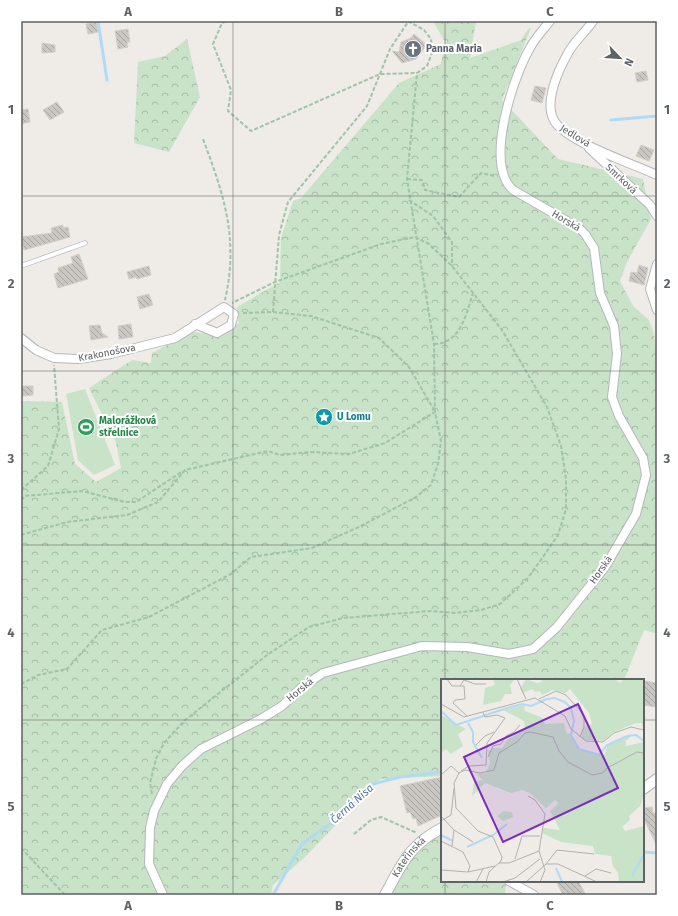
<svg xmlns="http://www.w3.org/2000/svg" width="678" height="916" font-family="'Fira Sans',sans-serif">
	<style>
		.grass { fill: #c8e3c7 }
		.forest { fill: url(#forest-crowns) }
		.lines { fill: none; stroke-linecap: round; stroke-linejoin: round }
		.stream { stroke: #b0daf5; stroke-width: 3 }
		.building { fill: url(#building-back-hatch); stroke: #d3cec6 }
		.service-casing { stroke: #b4b7ba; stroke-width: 5.5 }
		.minor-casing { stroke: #b4b7ba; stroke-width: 10 }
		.tertiary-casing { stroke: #b4b7ba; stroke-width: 12 }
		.path { stroke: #a0c3a9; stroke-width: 2; stroke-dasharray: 4 2; stroke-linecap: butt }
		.service { stroke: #fff; stroke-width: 4 }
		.minor { stroke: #fff; stroke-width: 8 }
		.tertiary { stroke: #fff; stroke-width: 10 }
		.grid { fill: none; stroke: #5e6265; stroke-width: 1; stroke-opacity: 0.55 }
		.labels { text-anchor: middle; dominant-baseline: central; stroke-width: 4; stroke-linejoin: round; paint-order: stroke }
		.worship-label { font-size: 10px; font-weight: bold; fill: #5b616d; stroke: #fff; text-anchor: start }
		.street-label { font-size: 10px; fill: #5e6265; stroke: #fff }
		.culture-label { font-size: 10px; font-weight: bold; fill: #0d838f; stroke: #fff; text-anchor: start }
		.leisure-label { font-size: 10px; font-weight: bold; fill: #27864d; stroke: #fff; text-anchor: start }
		.water-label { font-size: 11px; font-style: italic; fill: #4b779d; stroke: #fff }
		.inset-river { fill: none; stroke: #b0daf5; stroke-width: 2 }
		.inset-road { fill: none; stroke: #b1b1af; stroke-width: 1 }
		.view { fill: #7b2cbf; fill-opacity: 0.15; stroke: #7b2cbf; stroke-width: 2 }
		.inset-edge { fill: none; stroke: #5e6265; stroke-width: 2 }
		.neatline { fill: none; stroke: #5e6265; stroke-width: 1.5 }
		.grid-label { font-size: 13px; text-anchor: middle; font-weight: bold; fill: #5e6265 }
	</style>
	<defs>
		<pattern id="forest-crowns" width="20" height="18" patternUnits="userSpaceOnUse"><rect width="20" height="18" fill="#c8e3c7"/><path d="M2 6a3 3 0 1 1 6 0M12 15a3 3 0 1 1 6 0" fill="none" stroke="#a6bba5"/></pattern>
		<pattern id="building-back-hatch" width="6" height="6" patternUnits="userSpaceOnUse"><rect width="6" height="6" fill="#cac7c3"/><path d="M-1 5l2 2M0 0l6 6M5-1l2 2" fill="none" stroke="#a7a5a2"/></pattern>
	</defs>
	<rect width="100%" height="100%" fill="#efece7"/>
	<!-- grass -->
	<path class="grass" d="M85 389 115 465 94 475 78 460 66 394Z"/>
	<!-- forest -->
	<g class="forest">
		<path d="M433 21H476L470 58 521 40 528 29 531 28 502 100 558 159 643 179 651 219 627 262 620 281 633 306 649 320 654 334 657 361V634L644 630 624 680H442V776L380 779 303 859 273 885 271 895H21V401L62 402 75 464 96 482 121 468 116 443 89 388 132 360 151 363 152 353 192 332 220 335 239 323 237 307 280 282 281 238 293 201 301 198 399 83 441 64 445 42Z"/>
		<path d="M187 39 200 97 169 152 134 143 138 62 165 56Z"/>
		<path d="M442 832V881H504L506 884 505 895H390C406 867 414 850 442 832Z"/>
	</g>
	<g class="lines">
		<!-- stream -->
		<g class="stream">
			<path d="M98 21 107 80"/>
			<path d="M611 120 657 116"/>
			<path d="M643 852 657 853"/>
			<path d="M273 895 302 844 344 814 373 784 400 777 442 772"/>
		</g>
	</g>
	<!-- building -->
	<g class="building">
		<path d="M96 22 98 32 88 34 86 24Z"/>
		<path d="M128 29 130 42H127L128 47 118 49 115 31Z"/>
		<path d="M414 34 427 45 416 59 402 63 392 51 399 52 401 42 411 38Z"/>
		<path d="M42 43 55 45V52L42 53Z"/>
		<path d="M646 71 648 80 637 82 635 73Z"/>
		<path d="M535 86 546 88 542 103 531 100Z"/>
		<path d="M57 102 64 112 50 120 43 110Z"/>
		<path d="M28 109 30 122 21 124V110Z"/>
		<path d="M641 145 654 150 649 161 636 156Z"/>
		<path d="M63 225V228L68 227 70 237 24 250 21 237 52 233 51 228Z"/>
		<path d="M79 254 88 279 58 288 54 274 59 272 58 268 73 263 71 257Z"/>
		<path d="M639 265 648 268 644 285 629 281 631 272 637 273Z"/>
		<path d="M149 266 151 275 137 279 136 277 129 279 127 272Z"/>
		<path d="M149 294 153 305 140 309 137 297Z"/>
		<path d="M131 324 133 337 119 339 118 326Z"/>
		<path d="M100 325 102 333 108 337 91 340 89 326Z"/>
		<path d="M21 386H33V395L21 396Z"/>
		<path d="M645 681 657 683V707L643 705Z"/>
		<path d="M442 777V815L418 826 416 818 413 819 410 812 407 813 400 786Z"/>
		<path d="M652 807 653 813H657V846L643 817V808Z"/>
		<path d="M556 881H578L586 895H563Z"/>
	</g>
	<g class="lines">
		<defs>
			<path id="service" d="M21 266 85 243"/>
			<g id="minor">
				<path d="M593 21C585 33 573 42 567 55 558 71 543 104 555 122 568 142 633 164 657 175"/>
				<path d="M589 148 650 205 657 216"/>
				<path d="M657 264 650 289 657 310"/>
				<path d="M21 338 36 350 54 358 79 359 111 354 175 338 224 307 234 314 231 325 217 333 195 324"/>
				<path d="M509 881 534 895"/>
				<path d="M163 895 149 864 150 828 154 811 167 784 182 766 201 749 261 719 282 706 302 687 323 673 422 646 467 647 509 654 533 649 557 627 605 567 636 514 646 475 643 458 619 416 612 397 617 354 614 326 600 293 594 248 585 234 579 228 513 190C484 164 513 77 530 48 535 38 543 30 550 21"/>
			</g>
			<g id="tertiary">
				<path d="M643 789 657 779"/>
				<path id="s1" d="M385 895C402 864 409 845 442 828"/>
			</g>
		</defs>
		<!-- service casing -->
		<use href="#service" class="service-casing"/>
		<!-- minor casing -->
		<use href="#minor" class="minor-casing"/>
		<!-- tertiary casing -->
		<use href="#tertiary" class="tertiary-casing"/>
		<!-- path -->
		<g class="path">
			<path d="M226 21 222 23 213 44 231 90 228 111 251 131 380 74 417 73"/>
			<path d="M203 139C224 195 239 239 225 300"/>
			<path d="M407 179 422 180 425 190 459 197 481 173 495 176"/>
			<path d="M409 200 433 216 452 242V266"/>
			<path d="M273 312 279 235 288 202 367 106 390 49 408 22"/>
			<path d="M243 313 273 312 311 316 379 338 409 367 434 410"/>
			<path d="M434 344C460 344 466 315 473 293"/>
			<path d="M21 490 48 466 59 429 54 365"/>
			<path d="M21 500 25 496 82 491 125 502H136L183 471"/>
			<path d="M21 535 67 522 127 515 158 502 185 470 268 451 280 455 310 452 349 454 385 443 435 412"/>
			<path d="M21 684 38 675 67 669 102 630 149 617 231 574 251 557 312 548 361 526 416 497 431 485 438 464 441 441 435 412 434 344 407 179 417 73 427 66 432 53 431 39 424 30 408 21"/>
			<path d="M152 794 150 783 156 759 164 743 184 721 267 655 309 627 343 618 430 611 455 613 481 610 500 604 527 579 543 557 558 535 566 509V479L561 446 547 407 502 330 452 266 429 244 415 237 381 244 275 282 232 303"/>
			<path d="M354 834 371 820 381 817 417 833"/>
			<path d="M21 848 65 895"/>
		</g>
		<!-- service -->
		<use href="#service" class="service"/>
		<!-- minor -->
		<use href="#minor" class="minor"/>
		<!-- tertiary -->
		<use href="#tertiary" class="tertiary"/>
	</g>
	<!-- grid -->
	<path class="grid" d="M233 21V895M445 21V680M21 196H657M21 371H657M21 545H657M21 720H442M643 720H657M445 881V895"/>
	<!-- icons -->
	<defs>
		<symbol id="church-disc" viewBox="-11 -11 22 22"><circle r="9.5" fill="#6b7280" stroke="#fff"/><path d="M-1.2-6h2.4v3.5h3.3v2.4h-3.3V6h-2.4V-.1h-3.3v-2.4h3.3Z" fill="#fff"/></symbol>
		<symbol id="sight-disc" viewBox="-11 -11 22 22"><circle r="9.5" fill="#0f9aa8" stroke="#fff"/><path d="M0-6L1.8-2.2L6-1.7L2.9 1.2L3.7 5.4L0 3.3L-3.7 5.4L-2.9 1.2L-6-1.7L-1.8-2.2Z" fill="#fff"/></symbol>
		<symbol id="stadium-disc" viewBox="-11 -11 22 22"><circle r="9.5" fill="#2e9e5b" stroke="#fff"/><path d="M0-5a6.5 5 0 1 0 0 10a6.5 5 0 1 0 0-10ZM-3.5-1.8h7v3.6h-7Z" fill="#fff"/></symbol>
	</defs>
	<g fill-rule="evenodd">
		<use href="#church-disc" x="403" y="39" width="20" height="20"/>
		<use href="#sight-disc" x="314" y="407" width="20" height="20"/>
		<use href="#stadium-disc" x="76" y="417" width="20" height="20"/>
	</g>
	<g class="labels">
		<!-- worship labels -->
		<g class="worship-label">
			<text x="426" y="49">Panna Maria</text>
		</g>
		<!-- street labels -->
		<g class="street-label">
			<text transform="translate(575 136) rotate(32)">Jedlová</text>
			<text transform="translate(621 179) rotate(43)">Smrková</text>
			<text transform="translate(566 221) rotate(31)">Horská</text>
			<text transform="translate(107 353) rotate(-11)">Krakonošova</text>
			<text transform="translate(601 570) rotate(-55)">Horská</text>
			<text transform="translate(300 690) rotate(-39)">Horská</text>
			<text stroke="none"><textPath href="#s1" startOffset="45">Kateřinská</textPath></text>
		</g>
		<!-- culture labels -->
		<g class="culture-label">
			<text x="337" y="417">U Lomu</text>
		</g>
		<!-- leisure labels -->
		<g class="leisure-label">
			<text x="99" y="421">Malorážková<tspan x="99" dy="12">střelnice</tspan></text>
		</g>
		<!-- water labels -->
		<g class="water-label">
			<text transform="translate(352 804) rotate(-42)">Černá Nisa</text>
		</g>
	</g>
	<!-- overview -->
	<g transform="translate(441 679)">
		<rect width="203" height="203" fill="#efece7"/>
		<path d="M52 0H74L69 6 71 15H64L60 22 42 26 44 9 54 6ZM85 0 96 4 101 3 100 0H174L179 4 183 0H203V50L200 44H195L173 53 162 62 145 61 140 59 143 48 151 45 148 34 129 10 124 14 112 11 101 16 99 12 94 13 91 10 82 14 79 10ZM83 26 84 32 102 39 104 45 123 44 126 55 129 54 137 70 157 77 163 76 167 65 188 56H191L185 62V67L203 63V117L199 127 188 137 189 141 181 148 184 152 203 147V203H178L177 194 172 187 170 177 154 175 152 167 120 163 101 154 103 149 119 151 109 132 116 126 117 123 114 121 105 129 89 114 81 111 70 114 44 104 31 117 33 103 42 101 35 95 45 94 49 84 47 72 52 69H61L66 61 84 50 83 42 62 31ZM0 36 25 50 17 55 22 67 10 75 5 70 0 74ZM63 132 71 133 72 138 62 142 56 137Z" fill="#c8e3c7"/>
		<path class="inset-river" d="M0 32 15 46 63 30 81 25 90 27 106 20 114 19 124 23 130 29 133 42 130 56 138 70 158 76 166 66 186 57 195 56 203 62M27 44 32 53V63L41 79M0 156 12 162M26 168 52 156 66 145M115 189 121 203M191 197 203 175"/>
		<path class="inset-road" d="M6 0 11 7H23L24 20 14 21 12 24 26 37M76 0 85 20M19 7 23 1 34 5H45M98 20 115 12 125 16 143 36V48L139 58M0 25 23 38 94 19 124 37 130 50 145 62 162 63 173 54 190 48 203 51M35 66 44 57 53 53M47 78 52 67 60 65 65 57 73 53 79 46M20 92 28 87 45 86 46 64 64 39 56 36 44 38 42 33M0 96 10 87 18 94M87 117 94 121 104 135 98 172 104 191 99 203M0 137 13 151 32 163M0 142 10 136 13 109M0 162 22 173 29 187 27 193M11 167 13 151M74 180 81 157H99M58 184H68L98 172M105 185H117L156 203M0 191 27 193 54 187M144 197 155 190 170 194M35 203 42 190M45 203 48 193 60 182 61 178 52 158 37 152 15 129 13 104 18 94 24 91 39 94 53 91 58 74 76 63 84 54 89 53 112 58 118 72 127 83 151 96 162 94 166 89 196 73 203 74M62 203 74 199 99 180M85 203 105 185 116 171 153 175"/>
		<path class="view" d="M137 25 177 109 62 163 23 78Z"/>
		<rect width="203" height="203" class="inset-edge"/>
	</g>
	<!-- border -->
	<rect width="678" height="916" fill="none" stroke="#ffffff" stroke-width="44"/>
	<!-- north arrow -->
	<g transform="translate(620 58) rotate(115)" stroke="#ffffff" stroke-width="3" paint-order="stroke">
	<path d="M0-3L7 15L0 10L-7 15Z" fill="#5e6265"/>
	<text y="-6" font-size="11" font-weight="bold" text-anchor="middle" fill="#5e6265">N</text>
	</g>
	<rect x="22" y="22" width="634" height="872" class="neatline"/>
	<g class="grid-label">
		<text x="128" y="16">A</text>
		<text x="339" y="16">B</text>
		<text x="550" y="16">C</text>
		<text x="11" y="114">1</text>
		<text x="667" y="114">1</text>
		<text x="11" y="288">2</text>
		<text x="667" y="288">2</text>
		<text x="11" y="463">3</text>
		<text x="667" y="463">3</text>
		<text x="11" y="637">4</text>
		<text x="667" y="637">4</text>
		<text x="11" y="811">5</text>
		<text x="667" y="811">5</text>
		<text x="128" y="910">A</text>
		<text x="339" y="910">B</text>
		<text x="550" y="910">C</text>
	</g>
</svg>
